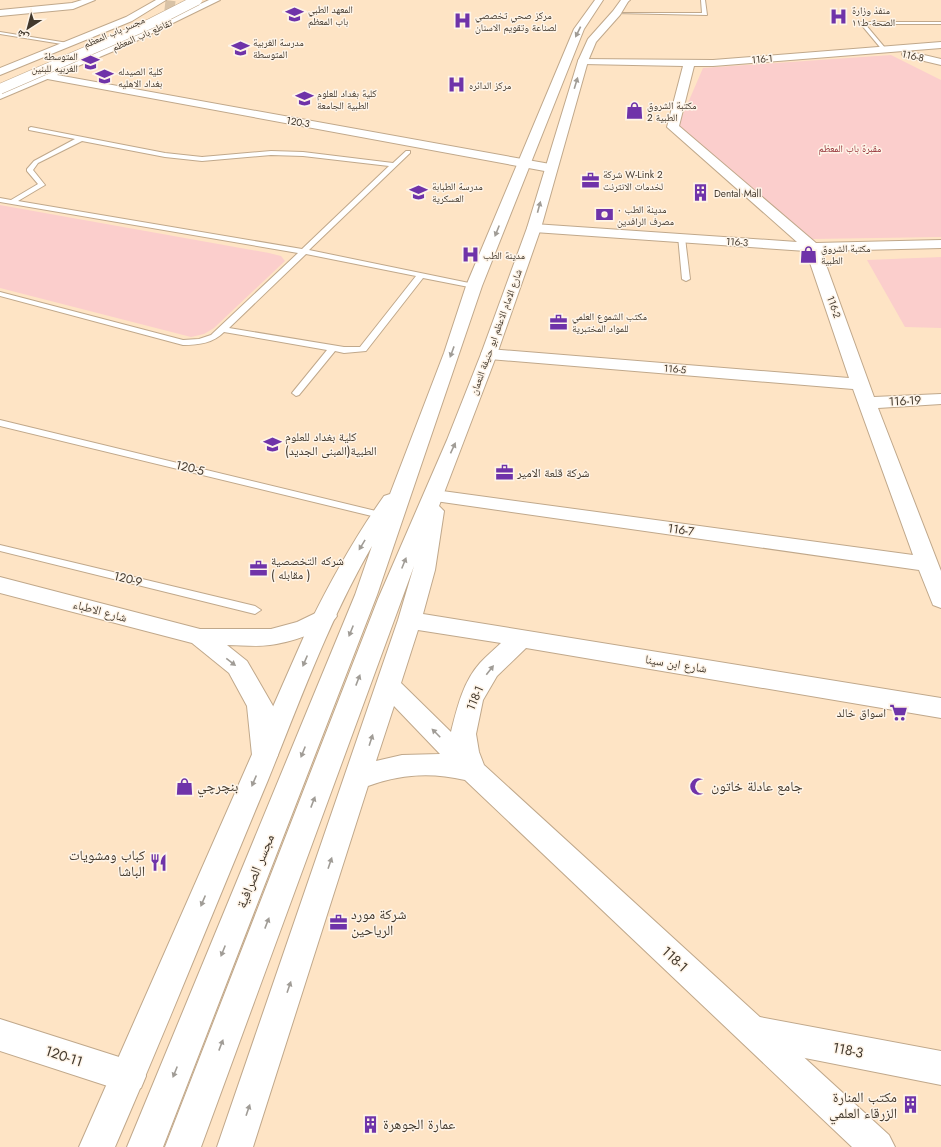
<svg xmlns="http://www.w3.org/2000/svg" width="941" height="1147" font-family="Jost,'Noto Naskh Arabic',sans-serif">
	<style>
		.green { fill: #fbcecc }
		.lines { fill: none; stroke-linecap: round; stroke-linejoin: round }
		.primary-tunnel { stroke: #d8c2a6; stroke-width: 10; stroke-dasharray: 10 5; stroke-linecap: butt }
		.lane-casing { stroke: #c0a88b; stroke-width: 2 }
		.street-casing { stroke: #c0a88b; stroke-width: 2 }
		.secondary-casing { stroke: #c0a88b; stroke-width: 2 }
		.primary-casing { stroke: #c0a88b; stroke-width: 2 }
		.lane { fill: #fff; fill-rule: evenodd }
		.street { fill: #fff; fill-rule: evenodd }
		.secondary { fill: #fff; fill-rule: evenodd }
		.primary { fill: #fff; fill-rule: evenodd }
		.primary-bridge-casing { stroke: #c0a88b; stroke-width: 11; stroke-linecap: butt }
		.primary-bridge { stroke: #fff; stroke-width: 10 }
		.oneway { fill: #a09c96 }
		.labels { text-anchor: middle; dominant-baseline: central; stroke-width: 3; stroke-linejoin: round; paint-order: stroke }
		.far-poi-label { font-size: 10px; fill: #42382c; stroke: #fef4e8; text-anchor: start }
		.far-street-label { font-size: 10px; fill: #42382c; stroke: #fef4e8 }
		.far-park-label { font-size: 10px; fill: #933036; stroke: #fef4e8 }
		.street-label { font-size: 12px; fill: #42382c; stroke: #fef4e8 }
		.poi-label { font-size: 12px; fill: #42382c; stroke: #fef4e8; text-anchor: start }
		.near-poi-label { font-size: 14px; fill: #42382c; stroke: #fef4e8; text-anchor: start }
		.near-street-label { font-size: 14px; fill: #42382c; stroke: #fef4e8 }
	</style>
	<rect width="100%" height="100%" fill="#fee4c5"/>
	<!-- green -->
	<g class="green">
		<path d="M891 55 941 80V237L812 239 678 126 703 68Z"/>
		<path d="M0 205 269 253 281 256 285 261 214 328 204 334 191 337 0 288Z"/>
		<path d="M941 257V328L905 327 867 260Z"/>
	</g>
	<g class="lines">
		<!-- primary-tunnel -->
		<path class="primary-tunnel" d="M165 5 191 8"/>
		<defs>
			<g id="lane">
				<path d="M701 0H705L707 15 615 13H702Z"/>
				<path d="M859 22H941V24H865L886 49 884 52Z"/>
				<path d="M0 32 68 43 70 44 68 45 0 34Z"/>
				<path d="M31 127 165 153 202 157 271 151 303 152 393 163 406 151H410V153L309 250 474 284 478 286 474 288 423 278 366 351 344 353 335 351 299 395 296 396 292 393 327 350 224 332C213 343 199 345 183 345L0 296V292L183 340 199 339 211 335 298 253 0 202V198L11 200 38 184 27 171V169L34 161 75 139 29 130V128ZM82 141 165 157 202 161 271 155 303 156 389 166 302 249 18 201 45 185 33 170 38 163ZM306 254 416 276 360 347H344L229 328Z"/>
				<path d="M678 236 685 238 690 279 686 281 682 279Z"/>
				<path d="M0 420 380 512 385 515 380 518 0 426Z"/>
				<path d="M0 545 255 606 261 610 255 614 0 551Z"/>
			</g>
			<g id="street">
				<path d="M82 0H95L73 9 0 16V10L72 3Z"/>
				<path d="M941 42V48L713 66H694L679 126 816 243 941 240V248L821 251 874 397 941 394V404L878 408 941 571V608L933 605 919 570 428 500 425 496 428 492 435 490 913 555 853 389 489 359 483 358 481 354 483 350 489 349 849 378 806 251 534 232 529 231 527 228 529 225 534 224 797 242 667 127 683 66 583 64 578 61 579 59 713 60Z"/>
				<path d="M907 51 941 59V65L903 56 902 54 903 52Z"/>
				<path d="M46 73 550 164 556 168 550 172 42 78 41 76Z"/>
				<path d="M0 577 200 629H271L297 622 326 608 334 610 337 616C328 631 288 643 270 645 256 647 241 645 227 645L247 661 273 706 278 755 274 762 265 765 256 762 252 755 247 706 229 673 192 643 0 593Z"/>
				<path d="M754 1016 941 1051V1085L754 1048 743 1043 738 1032 743 1021Z"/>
				<path d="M0 1019 141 1064 146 1076 141 1088 129 1093 0 1051Z"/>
			</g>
			<g id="secondary">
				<path d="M595 0H603L584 29 482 286 377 595 163 1147H127L355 595 372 546C329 620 300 701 268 780 217 902 168 1025 115 1147H79L309 625C331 580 355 537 384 496L390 494 444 353 466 286 574 29Z"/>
				<path d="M621 0H629L620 15 596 42 588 61 541 228 497 354 439 506 444 511 435 570 423 614 941 698V718L526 648 497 676 483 700 476 734 479 752 484 765 889 1135 895 1147H852L465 780C431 772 401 774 368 786L253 1147H217L398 620 414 566 201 1147H165L378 599 447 440 481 354 527 228 578 61 588 39 613 11ZM418 630 501 643C494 650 486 656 480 663 463 682 457 708 451 732L401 683ZM394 706 440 754 402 755 376 761Z"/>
			</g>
			<g id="primary">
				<path d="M156 0H166L132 21 0 75V68L126 17Z"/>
				<path d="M209 0H220L128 45 0 99V92L120 41Z"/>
				<path d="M621 0H630L626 3Z"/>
			</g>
		</defs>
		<!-- lane casing -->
		<use href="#lane" class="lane-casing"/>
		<!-- street casing -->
		<use href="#street" class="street-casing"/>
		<!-- secondary casing -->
		<use href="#secondary" class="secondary-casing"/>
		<!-- primary casing -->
		<use href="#primary" class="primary-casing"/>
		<!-- lane -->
		<use href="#lane" class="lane"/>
		<!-- street -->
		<use href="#street" class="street"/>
		<!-- secondary -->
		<use href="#secondary" class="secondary"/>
		<!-- primary -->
		<use href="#primary" class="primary"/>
		<defs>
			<path id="primary-bridge" d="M0 89 152 23 197 0"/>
		</defs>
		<!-- primary-bridge casing -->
		<use href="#primary-bridge" class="primary-bridge-casing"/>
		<!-- primary-bridge -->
		<use href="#primary-bridge" class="primary-bridge"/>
	</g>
	<!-- one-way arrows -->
	<defs><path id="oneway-solid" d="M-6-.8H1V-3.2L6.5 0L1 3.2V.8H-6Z"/></defs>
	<g class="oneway">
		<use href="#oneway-solid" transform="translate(578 32) rotate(116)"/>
		<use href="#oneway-solid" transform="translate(576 83) rotate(-73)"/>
		<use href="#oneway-solid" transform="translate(539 207) rotate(-75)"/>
		<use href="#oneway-solid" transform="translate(497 231) rotate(112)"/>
		<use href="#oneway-solid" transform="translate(452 352) rotate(110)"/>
		<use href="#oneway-solid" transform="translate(453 448) rotate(-65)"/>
		<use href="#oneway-solid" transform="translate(362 545) rotate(121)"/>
		<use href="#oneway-solid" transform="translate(404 563) rotate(-68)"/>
		<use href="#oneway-solid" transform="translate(351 631) rotate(112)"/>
		<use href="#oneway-solid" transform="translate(305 661) rotate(113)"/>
		<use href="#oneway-solid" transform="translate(231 662) rotate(38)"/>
		<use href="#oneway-solid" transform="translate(490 670) rotate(-52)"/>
		<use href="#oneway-solid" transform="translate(358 680) rotate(-69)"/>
		<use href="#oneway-solid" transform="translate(436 733) rotate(-135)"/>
		<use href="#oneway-solid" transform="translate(371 740) rotate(-72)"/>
		<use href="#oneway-solid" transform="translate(303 752) rotate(112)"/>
		<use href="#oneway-solid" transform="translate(254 781) rotate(113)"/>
		<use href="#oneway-solid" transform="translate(313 802) rotate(-69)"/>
		<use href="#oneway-solid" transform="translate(330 863) rotate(-71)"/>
		<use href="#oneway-solid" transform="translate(203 901) rotate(113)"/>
		<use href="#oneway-solid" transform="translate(267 923) rotate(-69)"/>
		<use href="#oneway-solid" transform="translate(223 951) rotate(112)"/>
		<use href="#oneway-solid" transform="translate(289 987) rotate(-71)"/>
		<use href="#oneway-solid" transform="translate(221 1045) rotate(-69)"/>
		<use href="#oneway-solid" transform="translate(175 1072) rotate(112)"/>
		<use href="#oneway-solid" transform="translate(248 1110) rotate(-71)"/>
	</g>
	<!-- icons -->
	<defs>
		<symbol id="school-bare" viewBox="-9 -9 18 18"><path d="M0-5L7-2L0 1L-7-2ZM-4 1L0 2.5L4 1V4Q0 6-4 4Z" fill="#6f33a9" stroke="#fef4e8" stroke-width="2.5" paint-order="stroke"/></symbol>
		<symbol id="hospital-bare" viewBox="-9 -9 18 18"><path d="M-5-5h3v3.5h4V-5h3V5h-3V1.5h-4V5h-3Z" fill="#6f33a9" stroke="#fef4e8" stroke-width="2.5" paint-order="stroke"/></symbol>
		<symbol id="university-bare" viewBox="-9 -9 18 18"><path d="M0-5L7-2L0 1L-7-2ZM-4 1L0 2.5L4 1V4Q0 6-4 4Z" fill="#6f33a9" stroke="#fef4e8" stroke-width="2.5" paint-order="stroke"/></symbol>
		<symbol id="shop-bare" viewBox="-9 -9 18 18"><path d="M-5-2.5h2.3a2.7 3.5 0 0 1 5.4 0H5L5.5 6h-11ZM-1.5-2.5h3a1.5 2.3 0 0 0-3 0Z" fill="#6f33a9" stroke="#fef4e8" stroke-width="2.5" paint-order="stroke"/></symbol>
		<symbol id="office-bare" viewBox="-9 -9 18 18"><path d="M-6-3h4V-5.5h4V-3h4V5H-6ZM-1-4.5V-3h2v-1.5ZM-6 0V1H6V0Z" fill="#6f33a9" stroke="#fef4e8" stroke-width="2.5" paint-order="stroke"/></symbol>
		<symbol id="building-bare" viewBox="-9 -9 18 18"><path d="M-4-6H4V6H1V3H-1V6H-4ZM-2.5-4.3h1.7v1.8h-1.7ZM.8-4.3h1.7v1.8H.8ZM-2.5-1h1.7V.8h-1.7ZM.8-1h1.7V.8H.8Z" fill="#6f33a9" stroke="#fef4e8" stroke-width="2.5" paint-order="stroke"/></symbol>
		<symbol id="bank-bare" viewBox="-9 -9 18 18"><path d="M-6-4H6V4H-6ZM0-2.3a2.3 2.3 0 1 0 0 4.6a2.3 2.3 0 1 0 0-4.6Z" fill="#6f33a9" stroke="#fef4e8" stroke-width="2.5" paint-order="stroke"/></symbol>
		<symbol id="supermarket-bare" viewBox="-9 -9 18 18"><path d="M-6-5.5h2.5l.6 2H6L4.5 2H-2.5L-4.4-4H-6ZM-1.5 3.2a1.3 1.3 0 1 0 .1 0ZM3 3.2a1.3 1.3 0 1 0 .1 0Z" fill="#6f33a9" stroke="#fef4e8" stroke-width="2.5" paint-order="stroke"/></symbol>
		<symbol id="mosque-bare" viewBox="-9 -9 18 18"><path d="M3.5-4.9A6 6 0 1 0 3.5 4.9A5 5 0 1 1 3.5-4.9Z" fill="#6f33a9" stroke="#fef4e8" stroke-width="2.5" paint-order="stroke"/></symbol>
		<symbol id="restaurant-bare" viewBox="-9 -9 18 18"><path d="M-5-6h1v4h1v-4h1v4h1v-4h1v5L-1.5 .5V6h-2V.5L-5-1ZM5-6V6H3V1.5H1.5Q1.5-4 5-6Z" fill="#6f33a9" stroke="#fef4e8" stroke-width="2.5" paint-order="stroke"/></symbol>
	</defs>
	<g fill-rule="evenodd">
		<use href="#school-bare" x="282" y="2" width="25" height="25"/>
		<use href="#hospital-bare" x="826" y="4" width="25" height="25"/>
		<use href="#hospital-bare" x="450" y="8" width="25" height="25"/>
		<use href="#school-bare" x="228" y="36" width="25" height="25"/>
		<use href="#school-bare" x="78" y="50" width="25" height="25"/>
		<use href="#school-bare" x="92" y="64" width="25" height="25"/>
		<use href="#hospital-bare" x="444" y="72" width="25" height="25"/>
		<use href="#university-bare" x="292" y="86" width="25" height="25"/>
		<use href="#shop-bare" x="622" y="98" width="25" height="25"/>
		<use href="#office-bare" x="578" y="168" width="25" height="25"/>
		<use href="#school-bare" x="406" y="180" width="25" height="25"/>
		<use href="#building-bare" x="688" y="180" width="25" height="25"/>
		<use href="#bank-bare" x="592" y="202" width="25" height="25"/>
		<use href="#shop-bare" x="796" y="242" width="25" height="25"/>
		<use href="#hospital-bare" x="458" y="242" width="25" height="25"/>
		<use href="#office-bare" x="546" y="310" width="25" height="25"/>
		<use href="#university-bare" x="260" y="432" width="25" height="25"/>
		<use href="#office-bare" x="492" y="460" width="25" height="25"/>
		<use href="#office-bare" x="246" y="556" width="25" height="25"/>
		<use href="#supermarket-bare" x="886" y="700" width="25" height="25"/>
		<use href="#shop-bare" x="172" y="774" width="25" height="25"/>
		<use href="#mosque-bare" x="686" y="774" width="25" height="25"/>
		<use href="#restaurant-bare" x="146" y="850" width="25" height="25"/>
		<use href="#office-bare" x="326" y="910" width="25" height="25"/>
		<use href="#building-bare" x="898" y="1092" width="25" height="25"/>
		<use href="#building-bare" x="358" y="1112" width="25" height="25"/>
	</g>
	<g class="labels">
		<!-- far-poi labels -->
		<g class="far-poi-label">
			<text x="308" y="9">المعهد الطبي<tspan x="308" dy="12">باب المعظم</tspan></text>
			<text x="852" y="10">منفذ وزارة<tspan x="852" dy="12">الصحة ط١١</tspan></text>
			<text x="475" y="15">مركز صحي تخصصي<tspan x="475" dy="12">لصناعة وتقويم الاسنان</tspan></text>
			<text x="253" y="42">مدرسة الغربية<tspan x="253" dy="12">المتوسطة</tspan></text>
			<text x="78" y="56" text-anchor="end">المتوسطة<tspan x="78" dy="12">الغربيه للبنين</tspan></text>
			<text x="118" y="71">كلية الصيدله<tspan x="118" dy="12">بغداد الاهليه</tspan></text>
			<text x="469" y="85">مركز الدائره</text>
			<text x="317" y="93">كلية بغداد للعلوم<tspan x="317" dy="12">الطبية الجامعة</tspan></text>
			<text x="647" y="105">مكتبة الشروق<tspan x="647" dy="12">الطبية 2</tspan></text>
			<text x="603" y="174">شركة W-Link 2<tspan x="603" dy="12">لخدمات الانترنت</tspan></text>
			<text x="432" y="186">مدرسة الطبابة<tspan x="432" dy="12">العسكرية</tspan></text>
			<text x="714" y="193">Dental Mall</text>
			<text x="617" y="209">مدينة الطب ٠<tspan x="617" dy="12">مصرف الرافدين</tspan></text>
			<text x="821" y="248">مكتبة الشروق<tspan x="821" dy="12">الطبية</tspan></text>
			<text x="483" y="255">مدينة الطب</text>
			<text x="572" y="316">مكتب الشموع العلمي<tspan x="572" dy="12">للمواد المختبرية</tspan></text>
		</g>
		<!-- far-street labels -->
		<g class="far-street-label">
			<text transform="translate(114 32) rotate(-23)">مجسر باب المعظم</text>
			<text transform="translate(142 35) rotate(-24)">تقاطع باب المعظم</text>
			<text transform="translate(913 56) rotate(12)">116-8</text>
			<text transform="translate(762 59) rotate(-5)">116-1</text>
			<text transform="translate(298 122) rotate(10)">120-3</text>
			<text transform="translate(737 242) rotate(4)">116-3</text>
			<text transform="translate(834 307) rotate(70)">116-2</text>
			<text transform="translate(496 332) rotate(-70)">شارع الامام الاعظم ابو حنيفة النعمان</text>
			<text transform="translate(675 369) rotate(5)">116-5</text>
		</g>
		<!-- far-park labels -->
		<g class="far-park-label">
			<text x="850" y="148">مقبرة باب المعظم</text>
		</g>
		<!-- street labels -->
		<g class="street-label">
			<text transform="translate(905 401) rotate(-3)">116-19</text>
			<text transform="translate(190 468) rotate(14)">120-5</text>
			<text transform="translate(681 530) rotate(8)">116-7</text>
			<text transform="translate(128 579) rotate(14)">120-9</text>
			<text transform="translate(100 611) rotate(15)">شارع الاطباء</text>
			<text transform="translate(676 664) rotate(9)">شارع ابن سينا</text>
			<text transform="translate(475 698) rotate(-67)">118-1</text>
		</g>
		<!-- poi labels -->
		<g class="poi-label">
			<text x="285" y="437">كلية بغداد للعلوم<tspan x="285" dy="14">الطبية(المبنى الجديد)</tspan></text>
			<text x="517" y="473">شركة قلعة الامير</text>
			<text x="271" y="561">شركه التخصصية<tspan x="271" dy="14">( مقابله )</tspan></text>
			<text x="886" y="713" text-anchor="end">اسواق خالد</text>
		</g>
		<!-- near-poi labels -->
		<g class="near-poi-label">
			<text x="197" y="786">بنچرچي</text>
			<text x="711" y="786">جامع عادلة خاتون</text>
			<text x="145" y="855" text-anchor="end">كباب ومشويات<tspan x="145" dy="16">الباشا</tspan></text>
			<text x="351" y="914">شركة مورد<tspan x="351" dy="16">الرياحين</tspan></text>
			<text x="897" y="1097" text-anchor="end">مكتب المنارة<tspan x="897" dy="16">الزرقاء العلمي</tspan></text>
			<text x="383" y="1124">عمارة الجوهرة</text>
		</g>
		<!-- near-street labels -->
		<g class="near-street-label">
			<text transform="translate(255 871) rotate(-68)">مجسر الصرافية</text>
			<text transform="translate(675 959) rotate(43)">118-1</text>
			<text transform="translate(848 1050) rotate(11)">118-3</text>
			<text transform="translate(64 1056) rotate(18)">120-11</text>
		</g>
	</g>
	<!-- north arrow -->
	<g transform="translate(28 28) rotate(216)" stroke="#fef4e8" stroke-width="3" paint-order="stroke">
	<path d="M0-3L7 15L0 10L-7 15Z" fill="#42382c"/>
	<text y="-6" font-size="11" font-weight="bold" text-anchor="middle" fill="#42382c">ش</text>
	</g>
</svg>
